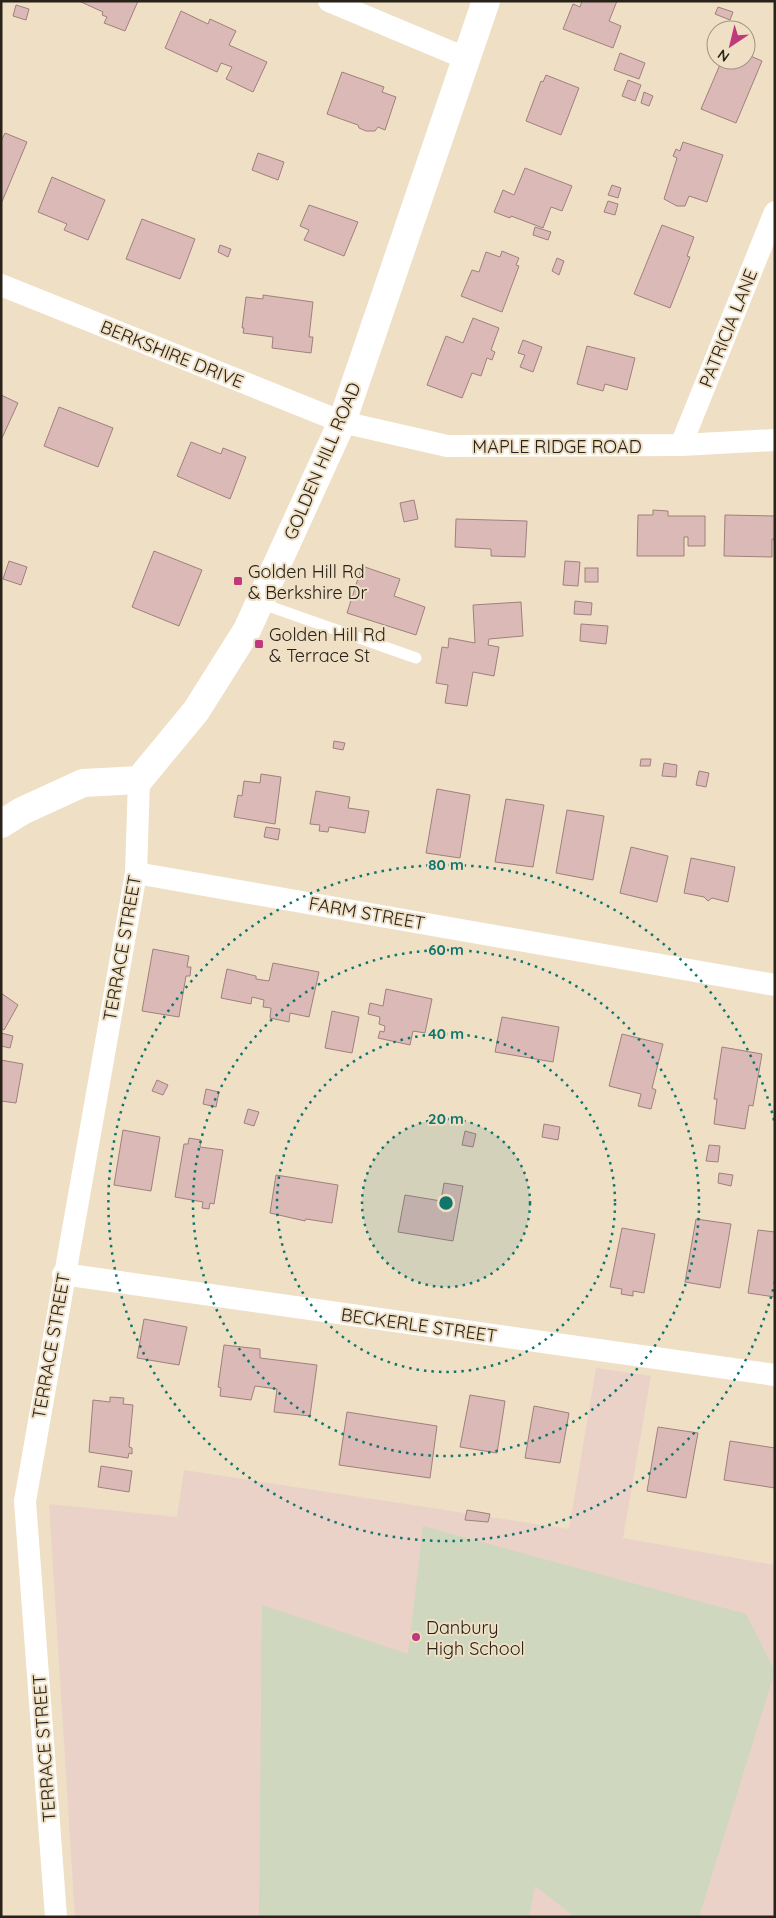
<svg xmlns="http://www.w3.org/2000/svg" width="776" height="1918" font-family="Quicksand,sans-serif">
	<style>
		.education { fill: #ead2c9 }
		.green { fill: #cfd7bf }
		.building { fill: #dbb9b7; stroke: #9f807d }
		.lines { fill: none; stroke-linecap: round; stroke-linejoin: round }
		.service { stroke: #fff; stroke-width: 11 }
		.minor { stroke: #fff; stroke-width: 22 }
		.tertiary { stroke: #fff; stroke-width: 28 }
		.ring { fill: none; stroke: #0f766e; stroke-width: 2.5; stroke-dasharray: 2.5 5 }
		.poi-dot { fill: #c0397b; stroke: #efdfc5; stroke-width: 2 }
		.labels { text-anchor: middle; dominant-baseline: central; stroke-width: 4; stroke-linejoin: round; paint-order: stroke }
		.street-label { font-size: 18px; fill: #282218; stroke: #efdfc5 }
		.poi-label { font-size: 18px; fill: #282218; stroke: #efdfc5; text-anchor: start }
		.centre { fill: #0f766e; stroke: #efdfc5; stroke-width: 2.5 }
		.ring-label { font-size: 15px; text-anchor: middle; font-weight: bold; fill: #0f766e; stroke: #efdfc5; stroke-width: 4; stroke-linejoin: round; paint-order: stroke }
	</style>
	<rect width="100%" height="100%" fill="#efdfc5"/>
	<!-- education -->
	<path class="education" d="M596 1368 651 1376 623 1538 775 1565V1917H75L49 1504 177 1517 184 1470 569 1529Z"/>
	<!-- green -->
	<path class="green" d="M423 1526 746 1614 775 1671 699 1917H575L535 1886 529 1917H259L262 1605 408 1654Z"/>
	<!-- building -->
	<g class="building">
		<path d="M79 1H138L125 31 104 23 107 17 102 15 103 12Z"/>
		<path d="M582 1H617L609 21 621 26 613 48 563 29 573 4 580 7Z"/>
		<path d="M16 5 29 9 26 20 13 16Z"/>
		<path d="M718 7 733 12 730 20 715 14Z"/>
		<path d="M181 11 208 24 210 19 236 31 229 45 267 62 253 92 226 79 232 67 221 63 217 72 165 48Z"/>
		<path d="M620 53 645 63 639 79 614 70Z"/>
		<path d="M746 54 762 61 736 123 701 109 722 60H746Z"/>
		<path d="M342 72 384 87 382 92 396 97 385 130 378 127 375 131H366L359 128 358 125 327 114Z"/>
		<path d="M546 75 579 88 561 135 526 121 541 81 543 82Z"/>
		<path d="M628 80 641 85 635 101 622 96Z"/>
		<path d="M644 92 653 96 649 106 641 103Z"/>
		<path d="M5 133 27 142 1 204V141Z"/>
		<path d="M683 142 723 155 707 202 689 196 685 206H677L664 199 677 158 673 156 676 149 680 151Z"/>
		<path d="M258 153 284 162 278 180 252 170Z"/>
		<path d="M525 168 572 186 562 211 551 207 543 228 511 216 510 218 494 212 503 190 514 195Z"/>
		<path d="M52 177 105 200 88 240 64 230 67 224 38 212Z"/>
		<path d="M612 185 621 188 618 198 608 195Z"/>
		<path d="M608 201 618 204 615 215 604 212Z"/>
		<path d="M309 205 358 222 344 256 304 240 309 230 300 226Z"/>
		<path d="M142 219 195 239 180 279 126 259Z"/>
		<path d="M662 225 694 237 687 256 690 257 670 308 634 294Z"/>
		<path d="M535 227 551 232 548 240 533 235Z"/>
		<path d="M220 245 231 249 228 257 218 252Z"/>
		<path d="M502 251 519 258 516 265 519 266 502 312 461 296 472 270 479 272 486 252 500 257Z"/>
		<path d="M557 258 564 261 559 275 552 271Z"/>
		<path d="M263 295 313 302 309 337H313L311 353 272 348 273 337 243 333 244 328H242L246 297 263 299Z"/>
		<path d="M473 318 499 328 491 350 495 352 492 360 487 358 481 376 472 373 462 398 427 385 446 336 463 343Z"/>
		<path d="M523 340 542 347 533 372 520 367 525 355 518 353Z"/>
		<path d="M587 346 635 358 627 390 605 384 603 391 577 384Z"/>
		<path d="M1 395 18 403 2 438H1Z"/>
		<path d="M59 407 113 428 98 467 44 446Z"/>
		<path d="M191 442 221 454 223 448 246 457 230 499 177 476Z"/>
		<path d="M414 500 418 519 404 522 400 503Z"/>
		<path d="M653 510 668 511V516H705V546H688V537H684V556H637L638 515H653Z"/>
		<path d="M725 515 775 516V548L774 539H772V557L724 556Z"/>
		<path d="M456 519 527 521 525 557 491 556V549L455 547Z"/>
		<path d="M154 551 202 570 179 626 132 607Z"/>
		<path d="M9 561 27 567 21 585 3 579Z"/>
		<path d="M565 561 580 562 578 586 563 585Z"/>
		<path d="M362 566 400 579 394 596 425 607 416 635 347 613Z"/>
		<rect x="585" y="568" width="13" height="14"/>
		<path d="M575 601 592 603 591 615 574 614Z"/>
		<path d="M521 602 523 636 489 639 488 645 499 647 494 676 473 672 467 706 445 703 448 685 436 683 442 647 448 648 449 638 475 643 473 605Z"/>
		<path d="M581 624 608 626 606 644 580 641Z"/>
		<path d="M334 741 345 743 343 750 333 748Z"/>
		<path d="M641 759H651L650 766H640Z"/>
		<path d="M664 763 677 765 676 777 662 776Z"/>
		<path d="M699 771 709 773 706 787 696 785Z"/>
		<path d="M261 774 281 777 275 824 234 817 238 795 242 796 244 781 260 783Z"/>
		<path d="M437 789 470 795 460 858 426 853Z"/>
		<path d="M316 791 350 797 348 808 369 811 365 833 329 827 328 832 319 831 320 825 310 824Z"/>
		<path d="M506 799 544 805 533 867 495 862Z"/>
		<path d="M567 810 604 816 593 880 556 873Z"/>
		<path d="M266 827 280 829 278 840 264 837Z"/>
		<path d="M631 847 668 856 657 902 620 893Z"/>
		<path d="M691 858 735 867 728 902 712 898 708 901 704 897 684 893Z"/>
		<path d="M153 949 189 956 187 967H191L190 976H186L179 1017 142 1011Z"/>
		<path d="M273 963 319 972 309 1017 290 1013 289 1022 270 1018 271 1008 263 1007 264 1000 252 997 251 1004 221 998 227 969 256 976V979L269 981Z"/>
		<path d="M386 989 432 999 425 1033 413 1031 410 1045 378 1038 380 1031 384 1032 385 1026 379 1024 380 1017 368 1014 370 1003 383 1006Z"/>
		<path d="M1 993 18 1005 4 1030 1 1028Z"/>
		<path d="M332 1011 359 1017 352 1053 325 1048Z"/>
		<path d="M502 1017 559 1027 553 1062 495 1052Z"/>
		<path d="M1 1033 13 1036 10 1048 1 1046Z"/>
		<path d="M622 1034 663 1044 652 1088 656 1090 651 1109 638 1106 641 1094 609 1086Z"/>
		<path d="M722 1047 762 1054 753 1106 749 1105 745 1129 714 1124 717 1099H714Z"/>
		<path d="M1 1060 23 1064 16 1103 1 1101Z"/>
		<path d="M157 1080 168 1085 163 1095 152 1091Z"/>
		<path d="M206 1089 219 1092 216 1107 203 1104Z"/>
		<path d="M248 1109 259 1112 254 1126 244 1123Z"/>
		<path d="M544 1124 560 1127 558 1140 542 1137Z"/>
		<path d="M123 1130 160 1137 151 1191 114 1185Z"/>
		<path d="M465 1131 476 1134 473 1147 462 1145Z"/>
		<path d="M189 1138 201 1140 200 1147 223 1150 214 1204 210 1203 209 1209 202 1208 203 1202 175 1197 184 1144H188Z"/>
		<path d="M709 1145 720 1146 718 1162 706 1161Z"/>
		<path d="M719 1173 733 1175 731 1186 718 1183Z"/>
		<path d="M276 1175 338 1185 332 1223 306 1219 305 1221 270 1213Z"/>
		<path d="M444 1183 463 1186 453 1241 398 1232 405 1195 441 1201Z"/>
		<path d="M696 1219 731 1224 720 1288 685 1282Z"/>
		<path d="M622 1228 655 1234 644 1293 633 1291V1296L621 1294 622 1289 610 1287Z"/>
		<path d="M758 1230 775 1232V1297L748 1293Z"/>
		<path d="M144 1319 187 1327 179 1365 137 1358Z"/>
		<path d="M224 1345 260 1349V1358L317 1365 310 1416 274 1412 277 1389 255 1386 251 1400 220 1396 221 1388 218 1387Z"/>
		<path d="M470 1395 505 1401 497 1453 460 1447Z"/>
		<path d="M110 1397 124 1398 123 1404 133 1405 129 1447 132 1448V1454L129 1453 128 1458 89 1452 93 1400 110 1402Z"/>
		<path d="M534 1406 569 1413 560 1463 525 1458Z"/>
		<path d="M347 1412 437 1426 430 1478 339 1465Z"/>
		<path d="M658 1427 698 1433 686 1498 647 1491Z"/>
		<path d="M730 1441 775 1448V1488L724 1480Z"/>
		<path d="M101 1466 132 1471 129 1492 98 1487Z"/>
		<path d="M467 1510 490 1514 488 1522 465 1520Z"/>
	</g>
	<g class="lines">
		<!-- service -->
		<path class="service" d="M260 603 416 658"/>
		<!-- minor -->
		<g class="minor">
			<path d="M329 1 465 58"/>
			<path d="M1 285 342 422 447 446 681 445 775 440"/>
			<path d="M681 445 775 212"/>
			<path d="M136 873 775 985"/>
			<path d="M63 1274 775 1375"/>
			<path d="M56 1917 25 1501 136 873 139 780"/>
		</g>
		<!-- tertiary -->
		<path class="tertiary" d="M1 824 22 811 83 783 139 780 196 711 247 630 342 422 486 1"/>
	</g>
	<!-- distance rings -->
	<circle cx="446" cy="1203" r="84" fill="#0f766e" fill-opacity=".12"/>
	<g class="ring">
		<circle cx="446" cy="1203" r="84"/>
		<circle cx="446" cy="1203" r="169"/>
		<circle cx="446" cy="1203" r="253"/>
		<path d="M775 1282A338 338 0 1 1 775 1124"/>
	</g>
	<!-- markers -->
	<g class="poi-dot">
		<rect x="233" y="576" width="10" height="10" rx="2.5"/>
		<rect x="254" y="639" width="10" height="10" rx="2.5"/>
		<circle cx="416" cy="1637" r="5"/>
	</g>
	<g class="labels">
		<!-- street labels -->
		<g class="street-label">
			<text transform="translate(728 328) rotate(-68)">PATRICIA LANE</text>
			<text transform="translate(172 354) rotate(22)">BERKSHIRE DRIVE</text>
			<text x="557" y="446">MAPLE RIDGE ROAD</text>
			<text transform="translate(322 461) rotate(-67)">GOLDEN HILL ROAD</text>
			<text transform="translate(367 913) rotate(10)">FARM STREET</text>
			<text transform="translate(122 948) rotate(-80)">TERRACE STREET</text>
			<text transform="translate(419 1325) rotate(8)">BECKERLE STREET</text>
			<text transform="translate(51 1346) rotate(-80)">TERRACE STREET</text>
			<text transform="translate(44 1748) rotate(-94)">TERRACE STREET</text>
		</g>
		<!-- poi labels -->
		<g class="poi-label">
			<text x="248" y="571">Golden Hill Rd<tspan x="248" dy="21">&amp; Berkshire Dr</tspan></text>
			<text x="269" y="634">Golden Hill Rd<tspan x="269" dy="21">&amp; Terrace St</tspan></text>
			<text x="426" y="1627">Danbury<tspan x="426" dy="21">High School</tspan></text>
		</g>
	</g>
	<circle cx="446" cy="1203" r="8" class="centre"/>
	<g class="ring-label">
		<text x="446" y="870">80 m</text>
		<text x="446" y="955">60 m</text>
		<text x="446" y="1039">40 m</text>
		<text x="446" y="1124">20 m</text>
	</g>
	<!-- border -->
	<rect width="776" height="1918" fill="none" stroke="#282218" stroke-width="5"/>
	<!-- north arrow -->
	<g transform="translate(731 45) rotate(215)"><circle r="24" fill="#efdfc5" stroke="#9f9380"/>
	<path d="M0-4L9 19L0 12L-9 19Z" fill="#c0397b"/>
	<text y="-8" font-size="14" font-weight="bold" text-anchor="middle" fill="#282218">N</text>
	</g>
</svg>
